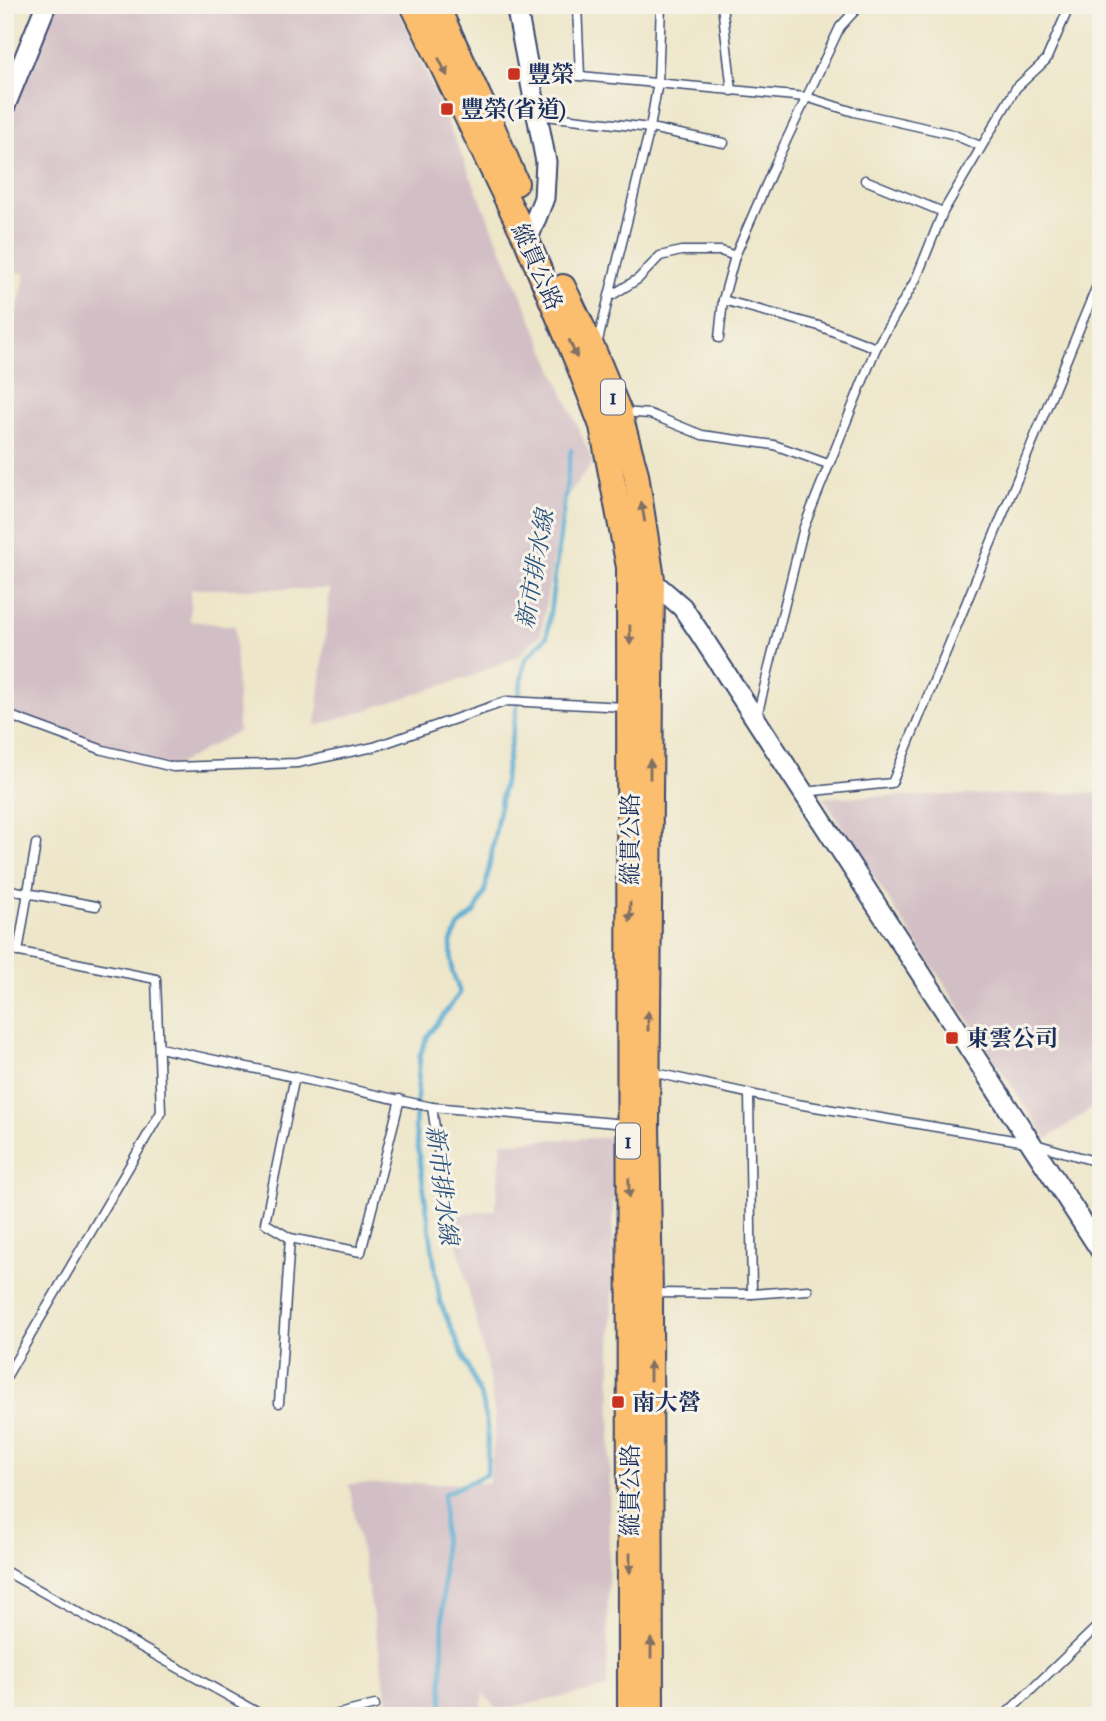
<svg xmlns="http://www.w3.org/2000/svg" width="1106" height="1721" font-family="'IM FELL French Canon','Noto Serif TC',serif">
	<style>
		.industrial { fill: #d2bec5 }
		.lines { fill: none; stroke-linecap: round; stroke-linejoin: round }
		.stream { stroke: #54aad1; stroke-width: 4.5 }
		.service-casing { stroke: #3a4a6e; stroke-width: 11 }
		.tertiary-casing { stroke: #3a4a6e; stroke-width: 23 }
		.primary-casing { stroke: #3a4a6e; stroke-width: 28 }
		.service { stroke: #fff; stroke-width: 8 }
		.tertiary { stroke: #fff; stroke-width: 19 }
		.primary { stroke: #fbbd6e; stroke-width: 24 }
		.oneway { fill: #806f65 }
		.poi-dot { fill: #c8321e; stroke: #f7f3e8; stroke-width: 2.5 }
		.labels { text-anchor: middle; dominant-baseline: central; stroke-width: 6; stroke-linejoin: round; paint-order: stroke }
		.shield { fill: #f7f3e8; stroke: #5d6a87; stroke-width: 2 }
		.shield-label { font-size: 21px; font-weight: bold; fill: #1b2f5e }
		.poi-label { font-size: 23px; font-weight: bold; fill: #1b2f5e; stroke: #f7f3e8; text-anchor: start }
		.street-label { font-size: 23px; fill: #1b2f5e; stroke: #f7f3e8 }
		.water-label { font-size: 24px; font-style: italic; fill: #2c5480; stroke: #f7f3e8 }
	</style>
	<rect width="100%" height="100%" fill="#f7f3e8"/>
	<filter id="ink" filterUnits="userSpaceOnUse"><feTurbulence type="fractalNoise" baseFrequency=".0143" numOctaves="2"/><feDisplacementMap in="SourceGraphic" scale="14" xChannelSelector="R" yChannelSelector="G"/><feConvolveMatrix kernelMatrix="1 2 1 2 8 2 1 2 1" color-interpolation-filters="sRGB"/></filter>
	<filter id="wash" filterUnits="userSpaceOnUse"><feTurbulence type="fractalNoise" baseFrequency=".00686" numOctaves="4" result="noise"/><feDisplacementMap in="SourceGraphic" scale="28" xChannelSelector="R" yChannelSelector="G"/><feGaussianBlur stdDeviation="1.57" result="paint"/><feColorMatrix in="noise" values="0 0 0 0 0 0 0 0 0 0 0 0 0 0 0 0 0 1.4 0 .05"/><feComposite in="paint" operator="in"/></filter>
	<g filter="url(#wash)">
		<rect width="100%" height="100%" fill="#ede6c9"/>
		<!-- industrial -->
		<g class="industrial">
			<path d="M49 5H397L593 462 562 503 541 634 519 656 469 677 316 726 330 589H191L190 621 235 626 238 731 173 767 103 750 5 714V360L26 274 5 269V108Z"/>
			<path d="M1101 793V1102L1047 1139 903 922 823 797Z"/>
			<path d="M614 1137 607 1688 498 1710 483 1693 481 1716H391L349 1484 489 1483 496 1424 486 1361 450 1215 495 1210 502 1142Z"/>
		</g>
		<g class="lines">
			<!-- stream -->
			<path class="stream" d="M442 1716 444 1494 487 1474 488 1433 483 1402 440 1302 415 1127 420 1054 429 1034 460 993 452 971 451 942 459 926 475 912 485 891 525 660 547 636 571 450"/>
		</g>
	</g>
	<g filter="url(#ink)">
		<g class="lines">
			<defs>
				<g id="service">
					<path d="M577 5 580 76"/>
					<path d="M722 5 732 91"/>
					<path d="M529 75 580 76 806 97 854 112 952 134 980 146"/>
					<path d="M537 115 650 128 724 143"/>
					<path d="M865 180 943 212"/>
					<path d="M609 297 638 279 660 256 681 251H721L735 256"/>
					<path d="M723 300 819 326 876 348"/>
					<path d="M719 338 723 300 735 256 776 162 840 27 860 5"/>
					<path d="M597 345 650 128 658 82 661 5"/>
					<path d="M622 412 650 414 702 435 774 445 828 464"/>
					<path d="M5 714 103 750 173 767 297 763 374 747 507 701 625 707"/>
					<path d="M757 716 804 527 876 348 916 279 943 212 1016 88 1046 60 1070 5"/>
					<path d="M804 792 892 783 1101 276"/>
					<path d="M5 889 96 906"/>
					<path d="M5 949 156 979 161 1112 5 1379"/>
					<path d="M18 952 36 844"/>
					<path d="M160 1048 432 1107 626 1124"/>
					<path d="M651 1072 797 1104 1032 1143 1101 1163"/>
					<path d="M295 1076 265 1223 290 1238 361 1252 400 1099"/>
					<path d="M749 1094 752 1294"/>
					<path d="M432 1107 450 1231"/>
					<path d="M654 1293 752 1294 808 1290"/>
					<path d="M279 1403 290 1238"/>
					<path d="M5 1571 264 1716"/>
					<path d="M330 1716 375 1705"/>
					<path d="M1004 1716 1101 1623"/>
				</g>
				<g id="tertiary">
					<path d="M516 5 546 162 544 198 527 241"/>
					<path d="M5 106 46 5"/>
					<path d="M646 576 682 607 699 632 1101 1251"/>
				</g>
				<g id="primary">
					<path d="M413 5 527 241 580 368 602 426 629 567 630 1716"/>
					<path d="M436 5 489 119 516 183"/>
					<path d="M563 287 595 354 619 412 636 474 652 579 647 1125 650 1293 651 1716"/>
				</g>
			</defs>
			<!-- service casing -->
			<use href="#service" class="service-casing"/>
			<!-- tertiary casing -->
			<use href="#tertiary" class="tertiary-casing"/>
			<!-- primary casing -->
			<use href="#primary" class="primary-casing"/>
			<!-- service -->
			<use href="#service" class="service"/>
			<!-- tertiary -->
			<use href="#tertiary" class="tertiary"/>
			<!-- primary -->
			<use href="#primary" class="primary"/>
		</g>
		<!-- one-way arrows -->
		<defs><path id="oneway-solid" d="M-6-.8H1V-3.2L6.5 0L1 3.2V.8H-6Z" transform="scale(1.75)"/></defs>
		<g class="oneway">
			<use href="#oneway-solid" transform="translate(443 67) rotate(64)"/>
			<use href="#oneway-solid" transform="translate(573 349) rotate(67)"/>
			<use href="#oneway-solid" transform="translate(643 512) rotate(-100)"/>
			<use href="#oneway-solid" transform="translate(630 635) rotate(89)"/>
			<use href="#oneway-solid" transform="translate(650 769) rotate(-90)"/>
			<use href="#oneway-solid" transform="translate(630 912) rotate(90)"/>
			<use href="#oneway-solid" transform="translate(648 1021) rotate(-90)"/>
			<use href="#oneway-solid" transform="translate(629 1188) rotate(89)"/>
			<use href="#oneway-solid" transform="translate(650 1371) rotate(-90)"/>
			<use href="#oneway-solid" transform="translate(630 1563) rotate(90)"/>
			<use href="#oneway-solid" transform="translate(651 1648) rotate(-90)"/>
		</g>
	</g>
	<!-- markers -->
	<g class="poi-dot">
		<rect x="507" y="67" width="14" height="14" rx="3.5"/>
		<rect x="440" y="102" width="14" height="14" rx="3.5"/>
		<rect x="945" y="1031" width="14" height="14" rx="3.5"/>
		<rect x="611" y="1395" width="14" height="14" rx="3.5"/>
	</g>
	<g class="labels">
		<!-- shield labels -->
		<g class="shield">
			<rect x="601" y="379.5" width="24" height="35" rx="5"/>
			<rect x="616" y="1123.5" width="24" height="35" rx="5"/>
		</g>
		<g class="shield-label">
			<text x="613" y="397">1</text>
			<text x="628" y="1141">1</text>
		</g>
		<!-- poi labels -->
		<g class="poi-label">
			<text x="528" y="74">豐榮</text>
			<text x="461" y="109">豐榮(省道)</text>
			<text x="966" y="1038">東雲公司</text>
			<text x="632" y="1402">南大營</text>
		</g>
		<!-- street labels -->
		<g class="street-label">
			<text transform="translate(537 267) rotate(66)">縱貫公路</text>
			<text transform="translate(630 839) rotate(-90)">縱貫公路</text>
			<text transform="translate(630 1490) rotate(-90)">縱貫公路</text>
		</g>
		<!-- water labels -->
		<g class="water-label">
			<text transform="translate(535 569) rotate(-80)">新市排水線</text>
			<text transform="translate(442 1185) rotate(83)">新市排水線</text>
		</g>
	</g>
	<!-- margin -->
	<rect width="1106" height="1721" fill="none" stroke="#f7f3e8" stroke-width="28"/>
</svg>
